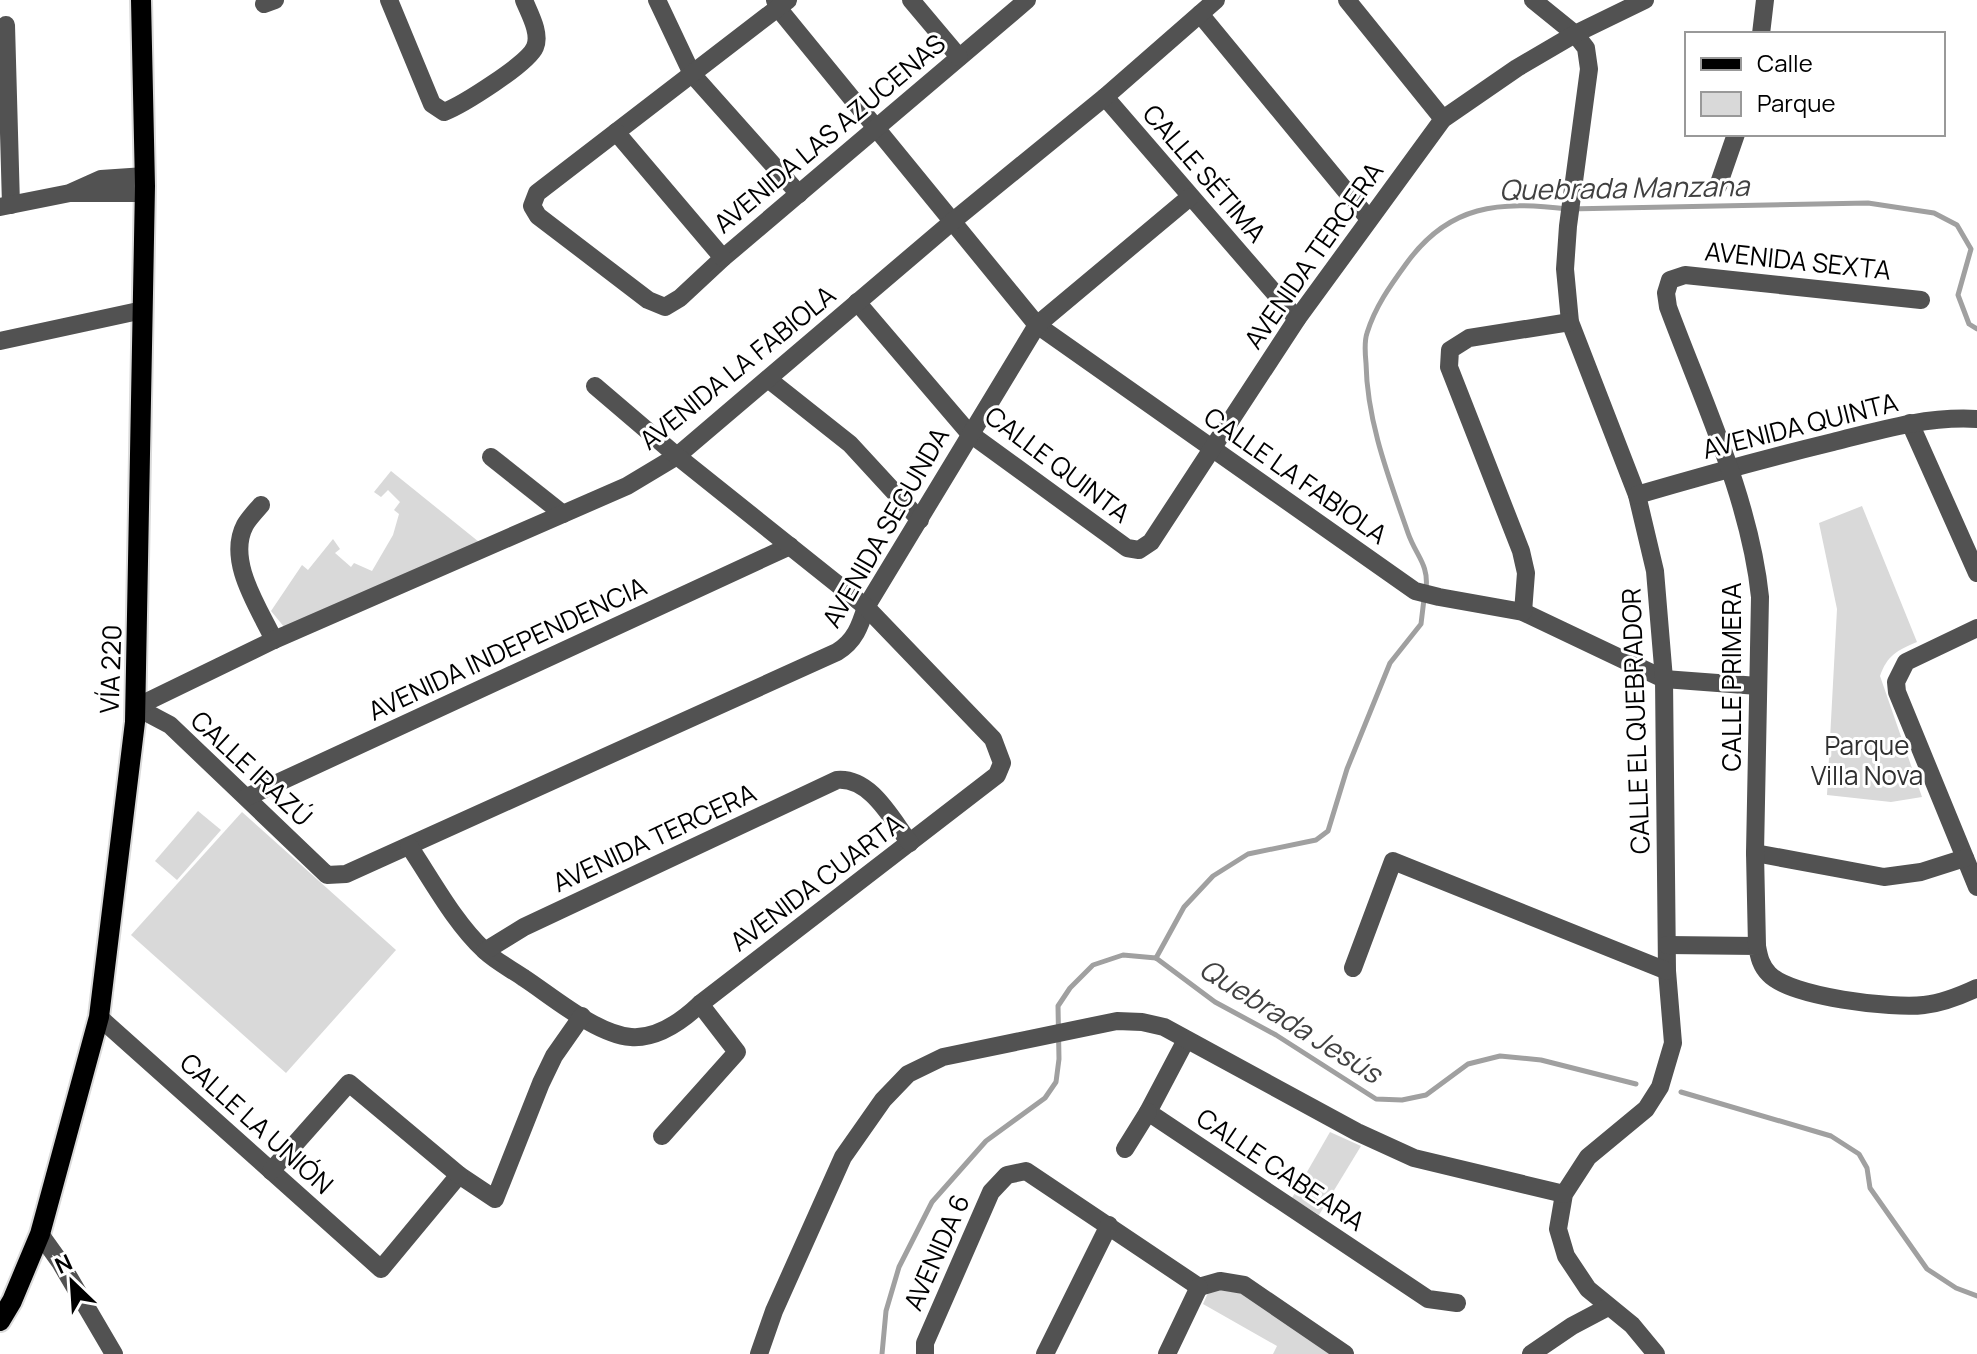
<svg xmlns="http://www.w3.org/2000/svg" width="1977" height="1354" font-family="Manrope,sans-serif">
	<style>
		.green { fill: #d9d9d9 }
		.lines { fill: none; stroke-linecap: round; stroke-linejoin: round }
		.stream { stroke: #a0a0a0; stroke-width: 5 }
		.major-casing { stroke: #dbdbdb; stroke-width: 24 }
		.minor { stroke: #525252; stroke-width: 18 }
		.major { stroke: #000; stroke-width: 20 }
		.labels { text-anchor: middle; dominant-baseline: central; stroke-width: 6; stroke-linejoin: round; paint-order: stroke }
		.street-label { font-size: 26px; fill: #000; stroke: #fff }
		.park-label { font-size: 26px; fill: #303030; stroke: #fff }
		.water-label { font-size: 28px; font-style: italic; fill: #414141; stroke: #fff }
	</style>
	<rect width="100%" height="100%" fill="#fff"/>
	<!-- green -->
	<g class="green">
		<path d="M391 471 479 542 285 628 271 611 302 565 308 570 333 539 340 549 335 553 351 567 354 563 372 571 393 535 399 514 394 510 400 502 388 490 381 497 374 492Z"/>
		<path d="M1862 506 1917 642C1897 650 1887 656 1880 676L1922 797 1891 802 1827 795 1837 609 1819 523Z"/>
		<path d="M198 811 221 830 177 880 155 861Z"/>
		<path d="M242 812 396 950 286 1073 131 935Z"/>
		<path d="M1330 1132 1361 1146 1319 1215 1292 1198Z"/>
		<path d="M1220 1288 1245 1292 1332 1354H1273L1277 1346 1203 1304 1208 1293Z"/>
	</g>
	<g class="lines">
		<!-- stream -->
		<g class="stream">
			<path d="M1426 589C1429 564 1416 556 1408 533 1389 478 1367 422 1366 363 1365 353 1364 342 1367 333 1375 307 1390 286 1406 264 1449 204 1499 201 1568 209L1868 203 1934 213 1957 225 1971 249 1958 295 1969 324 1977 329"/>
			<path d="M1156 958 1184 907 1213 876 1248 854 1316 840 1328 831 1347 769 1390 663 1421 624 1424 599"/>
			<path d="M1156 958 1215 1002 1276 1035 1376 1099 1402 1100 1426 1095 1468 1064 1500 1056 1541 1060 1636 1084"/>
			<path d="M1681 1092 1831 1136 1859 1154 1867 1168 1870 1188 1927 1269 1956 1288 1977 1296"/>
			<path d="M882 1354 886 1311 899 1267 932 1202 986 1141 1045 1098 1056 1082 1059 1059 1058 1006 1070 988 1093 965 1123 955 1156 958"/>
		</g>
		<defs>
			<path id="major" d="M0 1321 12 1301 40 1234 99 1017 135 722 145 186 141 0"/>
		</defs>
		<!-- major casing -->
		<use href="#major" class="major-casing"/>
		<!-- minor -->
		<g class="minor">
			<path d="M389 0 432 104 444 112C462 105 528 64 535 47 541 33 529 13 524 0"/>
			<path d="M657 0 692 74 799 194"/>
			<path d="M775 0 778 8 1037 325 1415 591 1439 597 1523 612 1664 679 1758 686"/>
			<path d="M788 0 537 193 532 206 538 216 648 300 665 307 680 298 723 258 1027 0"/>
			<path d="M911 0 959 57"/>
			<path d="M1347 0 1443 119"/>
			<path d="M1533 0 1575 34 1586 48 1589 69 1568 226 1565 269 1570 322 1637 495 1655 571 1664 679 1667 971 1673 1043 1660 1087 1646 1109 1588 1157 1564 1194 1558 1229 1566 1256 1588 1289 1632 1325 1656 1354"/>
			<path d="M264 4 275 0"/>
			<path d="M1200 14 1369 219"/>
			<path d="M6 25 11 205"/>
			<path d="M1761 34 1765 0"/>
			<path d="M1105 97 1297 319"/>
			<path d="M616 132 723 258"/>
			<path d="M1718 186 1736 134"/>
			<path d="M72 192 101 179 145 176"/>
			<path d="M0 207 70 193H145"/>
			<path d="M857 302 969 433 1127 548 1139 550 1151 542 1297 319 1443 119 1517 68 1575 34 1645 0"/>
			<path d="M0 341 143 310"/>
			<path d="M768 379 850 444 920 520"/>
			<path d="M1910 423 1977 573"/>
			<path d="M491 457 563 514"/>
			<path d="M1637 495C1702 476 1767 458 1833 442 1880 430 1927 416 1977 419"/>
			<path d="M261 505C256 511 249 518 245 525 226 561 259 608 274 640"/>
			<path d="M1523 612 1526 573 1521 551 1449 367 1450 350 1469 338 1570 322"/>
			<path d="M1977 628 1906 662 1896 682 1897 692 1977 887"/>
			<path d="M136 707 170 725 327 875 346 874 837 652C855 641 860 626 866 607L1037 325 1190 197"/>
			<path d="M136 707 274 640 627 486 677 456 953 221 1105 97 1216 0"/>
			<path d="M247 797 790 546"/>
			<path d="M409 846C432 880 454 922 484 950 495 961 511 969 524 978 553 997 596 1034 631 1037 658 1039 682 1021 700 1004L997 775 1002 763 993 739 866 607 677 456 595 386"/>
			<path d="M1755 853 1884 877 1921 872 1965 858"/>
			<path d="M1667 945 1757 946C1759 957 1761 966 1769 974 1790 997 1893 1009 1924 1005 1943 1003 1960 996 1977 988"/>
			<path d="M1757 946 1755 853 1760 597C1750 499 1702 399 1668 307L1666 293 1670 280 1685 275 1921 300"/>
			<path d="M485 951 524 927 837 780C871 777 892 820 910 843"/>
			<path d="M1353 968 1393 861 1667 971"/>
			<path d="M99 1017 381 1269 459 1175 495 1199 541 1083 554 1056 582 1016"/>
			<path d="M1186 1040 1148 1112 1428 1299 1457 1303"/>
			<path d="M662 1136 737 1052 700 1004"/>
			<path d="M1125 1149 1148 1112"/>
			<path d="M271 1171 349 1083 459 1175"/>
			<path d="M40 1234 60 1262 114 1354"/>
			<path d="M759 1354 774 1311 843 1157 883 1100 908 1074 943 1057 1117 1021 1142 1022 1164 1027 1357 1132 1414 1158 1564 1194"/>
			<path d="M925 1354V1343L991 1192 1007 1175 1026 1171 1199 1287 1220 1281 1244 1285 1345 1354"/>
			<path d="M1045 1354 1109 1225"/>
			<path d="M1167 1354 1199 1287"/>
			<path d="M1531 1354 1572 1326 1608 1307"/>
		</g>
		<!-- major -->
		<use href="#major" class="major"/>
	</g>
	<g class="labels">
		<!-- street labels -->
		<g class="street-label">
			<text transform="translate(829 133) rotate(-40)">AVENIDA LAS AZUCENAS</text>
			<text transform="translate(1205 173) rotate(49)">CALLE SÉTIMA</text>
			<text transform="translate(1313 255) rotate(-55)">AVENIDA TERCERA</text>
			<text transform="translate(1798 260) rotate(6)">AVENIDA SEXTA</text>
			<text transform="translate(737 367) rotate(-39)">AVENIDA LA FABIOLA</text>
			<text transform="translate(1800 425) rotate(-14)">AVENIDA QUINTA</text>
			<text transform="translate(1058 464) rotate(37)">CALLE QUINTA</text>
			<text transform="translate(1296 475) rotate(35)">CALLE LA FABIOLA</text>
			<text transform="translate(885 527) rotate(-60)">AVENIDA SEGUNDA</text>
			<text transform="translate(507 648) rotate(-25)">AVENIDA INDEPENDENCIA</text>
			<text transform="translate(110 669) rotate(-88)">VÍA 220</text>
			<text transform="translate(1731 677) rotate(-90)">CALLE PRIMERA</text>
			<text transform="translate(1635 721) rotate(-92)">CALLE EL QUEBRADOR</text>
			<text transform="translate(252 768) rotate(43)">CALLE IRAZÚ</text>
			<text transform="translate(654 837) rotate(-25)">AVENIDA TERCERA</text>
			<text transform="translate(816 882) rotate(-37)">AVENIDA CUARTA</text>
			<text transform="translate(257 1123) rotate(42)">CALLE LA UNIÓN</text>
			<text transform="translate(1281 1169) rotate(34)">CALLE CABEARA</text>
			<text transform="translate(936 1252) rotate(-66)">AVENIDA 6</text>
		</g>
		<!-- park labels -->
		<g class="park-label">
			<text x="1867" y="745">Parque<tspan x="1867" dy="30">Villa Nova</tspan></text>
		</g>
		<!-- water labels -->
		<g class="water-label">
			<text transform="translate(1624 187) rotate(-1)">Quebrada Manzana</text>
			<text transform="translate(1291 1020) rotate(32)">Quebrada Jesús</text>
		</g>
	</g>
	<!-- legend -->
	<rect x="1685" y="32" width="260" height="104" fill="#ffffff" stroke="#999999" stroke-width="2"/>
	<rect x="1701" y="58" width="40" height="12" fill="#000000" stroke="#999999" stroke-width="2"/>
	<text x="1757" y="72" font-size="24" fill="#000000">Calle</text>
	<rect x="1701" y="92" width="40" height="24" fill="#d9d9d9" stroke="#999999" stroke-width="2"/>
	<text x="1757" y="112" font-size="24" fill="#000000">Parque</text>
	<!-- north arrow -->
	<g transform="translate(72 1282) rotate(335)" stroke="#ffffff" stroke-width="6" paint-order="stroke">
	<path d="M0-6L14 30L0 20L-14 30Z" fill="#000000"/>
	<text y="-12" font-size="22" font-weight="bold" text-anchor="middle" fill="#000000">N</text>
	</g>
</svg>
